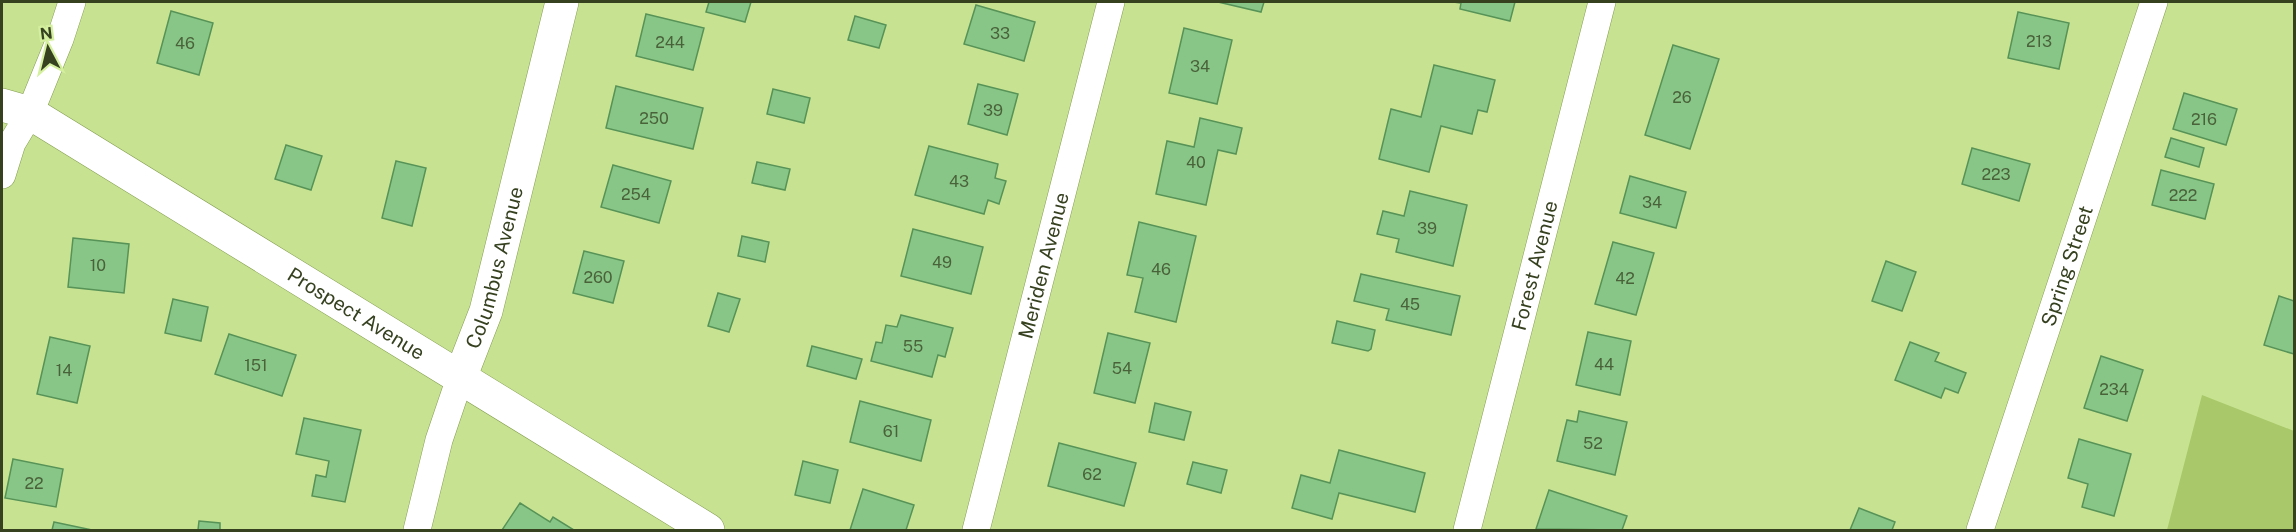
<svg xmlns="http://www.w3.org/2000/svg" width="2296" height="532" font-family="'Public Sans',sans-serif">
	<style>
		.green { fill: #a9c869 }
		.building { fill: #88c687; stroke: #579357; stroke-width: 1.5 }
		.lines { fill: none; stroke-linecap: round; stroke-linejoin: round }
		.minor-casing { stroke: #849d4f; stroke-width: 28 }
		.tertiary-casing { stroke: #849d4f; stroke-width: 34 }
		.minor { stroke: #fff; stroke-width: 27 }
		.tertiary { stroke: #fff; stroke-width: 33 }
		.labels { text-anchor: middle; dominant-baseline: central; stroke-width: 4.5; stroke-linejoin: round; paint-order: stroke }
		.number-label { font-size: 16px; fill: #4a623a }
		.street-label { font-size: 20px; fill: #364120; stroke: #d4f09f }
	</style>
	<rect width="100%" height="100%" fill="#c7e392"/>
	<!-- green -->
	<path class="green" d="M2202 395 2294 431V530H2167Z"/>
	<!-- building -->
	<g class="building">
		<path d="M709 2H751L745 22 706 12Z"/>
		<path d="M1218 2H1264L1261 12Z"/>
		<path d="M1453 2H1515L1510 21 1460 9 1461 3Z"/>
		<path d="M976 5 1035 22 1024 61 964 44Z"/>
		<path d="M171 11 213 23 199 75 157 63Z"/>
		<path d="M2018 12 2069 23 2059 69 2008 58Z"/>
		<path d="M646 14 704 28 693 70 636 56Z"/>
		<path d="M855 16 886 25 879 48 848 40Z"/>
		<path d="M1184 28 1232 40 1217 104 1169 93Z"/>
		<path d="M1673 45 1719 59 1690 149 1645 135Z"/>
		<path d="M1434 65 1495 80 1487 112 1478 110 1472 134 1441 126 1429 172 1379 159 1391 109 1421 117Z"/>
		<path d="M978 84 1018 94 1007 135 968 124Z"/>
		<path d="M616 86 703 108 693 149 606 128Z"/>
		<path d="M773 89 810 98 804 123 767 114Z"/>
		<path d="M2184 93 2237 109 2226 145 2173 129Z"/>
		<path d="M1200 118 1242 128 1236 154 1218 150 1206 205 1156 194 1167 141 1194 147Z"/>
		<path d="M2171 138 2204 148 2199 167 2165 157Z"/>
		<path d="M286 145 322 156 311 190 275 179Z"/>
		<path d="M929 146 998 164 995 178 1006 181 999 204 988 200 984 214 915 195Z"/>
		<path d="M1972 148 2030 164 2019 201 1962 184Z"/>
		<path d="M396 161 426 168 412 226 382 218Z"/>
		<path d="M757 162 790 169 785 190 752 183Z"/>
		<path d="M613 165 671 181 659 223 601 207Z"/>
		<path d="M2161 170 2214 184 2205 219 2152 205Z"/>
		<path d="M1630 176 1686 192 1676 228 1620 213Z"/>
		<path d="M1410 191 1467 205 1453 266 1396 252 1399 239 1377 234 1383 211 1404 216Z"/>
		<path d="M1139 222 1196 236 1176 322 1135 312 1143 278 1127 275Z"/>
		<path d="M913 229 983 247 971 294 901 276Z"/>
		<path d="M742 236 769 242 765 262 738 256Z"/>
		<path d="M73 238 129 244 124 293 68 287Z"/>
		<path d="M1613 242 1654 253 1636 315 1595 304Z"/>
		<path d="M584 251 624 261 613 303 573 293Z"/>
		<path d="M1886 261 1916 272 1902 311 1872 301Z"/>
		<path d="M1361 274 1460 296 1451 335 1386 320 1389 309 1354 301Z"/>
		<path d="M718 293 740 299 729 332 708 326Z"/>
		<path d="M2279 296 2294 301V354L2264 345Z"/>
		<path d="M173 299 208 307 201 341 165 333Z"/>
		<path d="M901 315 953 328 945 357 938 355 932 377 871 361 876 342 882 343 886 325 897 327Z"/>
		<path d="M1337 321 1375 330 1371 349 1368 351 1332 343Z"/>
		<path d="M1588 332 1631 341 1620 395 1576 385Z"/>
		<path d="M1108 333 1150 343 1135 403 1094 393Z"/>
		<path d="M229 334 296 355 282 396 215 374Z"/>
		<path d="M50 337 90 346 77 403 37 394Z"/>
		<path d="M1910 342 1939 353 1935 361 1966 373 1958 393 1945 388 1941 398 1895 380Z"/>
		<path d="M812 346 862 359 856 379 807 366Z"/>
		<path d="M2101 356 2143 370 2127 421 2084 408Z"/>
		<path d="M860 401 931 420 921 461 850 442Z"/>
		<path d="M1155 403 1191 412 1184 440 1149 432Z"/>
		<path d="M1579 411 1627 422 1615 475 1557 461 1567 420 1577 422Z"/>
		<path d="M304 418 361 430 345 502 312 496 316 475 326 477 329 461 296 454Z"/>
		<path d="M2079 439 2131 454 2114 516 2082 507 2088 484 2068 478Z"/>
		<path d="M1059 443 1136 463 1124 506 1048 486Z"/>
		<path d="M1339 450 1425 473 1415 512 1339 493 1332 519 1292 508 1301 475 1330 483Z"/>
		<path d="M13 459 63 469 56 507 5 498Z"/>
		<path d="M803 461 838 470 830 503 795 495Z"/>
		<path d="M1193 462 1227 470 1221 493 1187 484Z"/>
		<path d="M863 489 914 505 906 530H850Z"/>
		<path d="M1549 490 1627 516 1622 530 1536 529Z"/>
		<path d="M520 503 550 522 553 517 574 530H502Z"/>
		<path d="M1859 508 1895 522 1892 530H1850Z"/>
		<path d="M199 521 220 523V530H198Z"/>
		<path d="M54 522 92 530H52Z"/>
	</g>
	<g class="lines">
		<defs>
			<g id="minor">
				<path d="M2 175 12 143 30 113 60 39 72 2"/>
				<path d="M417 530 439 440 460 378"/>
				<path id="s1" d="M976 530 1111 2"/>
				<path id="s2" d="M1467 530 1602 2"/>
				<path id="s3" d="M1980 530 2154 2"/>
			</g>
			<g id="tertiary">
				<path id="s4" d="M2 105 30 113 708 530"/>
				<path id="s5" d="M460 378 486 311 562 2"/>
			</g>
		</defs>
		<!-- minor casing -->
		<use href="#minor" class="minor-casing"/>
		<!-- tertiary casing -->
		<use href="#tertiary" class="tertiary-casing"/>
		<!-- minor -->
		<use href="#minor" class="minor"/>
		<!-- tertiary -->
		<use href="#tertiary" class="tertiary"/>
	</g>
	<g class="labels">
		<!-- number labels -->
		<g class="number-label">
			<text x="1000" y="33">33</text>
			<text x="2039" y="41">213</text>
			<text x="670" y="42">244</text>
			<text x="185" y="43">46</text>
			<text x="1200" y="66">34</text>
			<text x="1682" y="97">26</text>
			<text x="993" y="110">39</text>
			<text x="654" y="118">250</text>
			<text x="2204" y="119">216</text>
			<text x="1196" y="162">40</text>
			<text x="1996" y="174">223</text>
			<text x="959" y="181">43</text>
			<text x="636" y="194">254</text>
			<text x="2183" y="195">222</text>
			<text x="1652" y="202">34</text>
			<text x="1427" y="228">39</text>
			<text x="942" y="262">49</text>
			<text x="98" y="265">10</text>
			<text x="1161" y="269">46</text>
			<text x="598" y="277">260</text>
			<text x="1625" y="278">42</text>
			<text x="1410" y="304">45</text>
			<text x="913" y="346">55</text>
			<text x="1604" y="364">44</text>
			<text x="256" y="365">151</text>
			<text x="1122" y="368">54</text>
			<text x="64" y="370">14</text>
			<text x="2114" y="389">234</text>
			<text x="891" y="431">61</text>
			<text x="1593" y="443">52</text>
			<text x="1092" y="474">62</text>
			<text x="34" y="483">22</text>
		</g>
		<!-- street labels -->
		<g class="street-label">
			<text stroke="none"><textPath href="#s1" startOffset="273">Meriden Avenue</textPath></text>
			<text stroke="none"><textPath href="#s2" startOffset="273">Forest Avenue</textPath></text>
			<text stroke="none"><textPath href="#s3" startOffset="278">Spring Street</textPath></text>
			<text stroke="none"><textPath href="#s5" startOffset="116">Columbus Avenue</textPath></text>
			<text stroke="none"><textPath href="#s4" startOffset="412">Prospect Avenue</textPath></text>
		</g>
	</g>
	<!-- border -->
	<rect width="2296" height="532" fill="none" stroke="#364120" stroke-width="6"/>
	<!-- north arrow -->
	<g transform="translate(48 48) rotate(353)" stroke="#d4f09f" stroke-width="4.5" paint-order="stroke">
	<path d="M0-4.5L10 22L0 15L-10 22Z" fill="#364120"/>
	<text y="-9" font-size="16" font-weight="bold" text-anchor="middle" fill="#364120">N</text>
	</g>
</svg>
